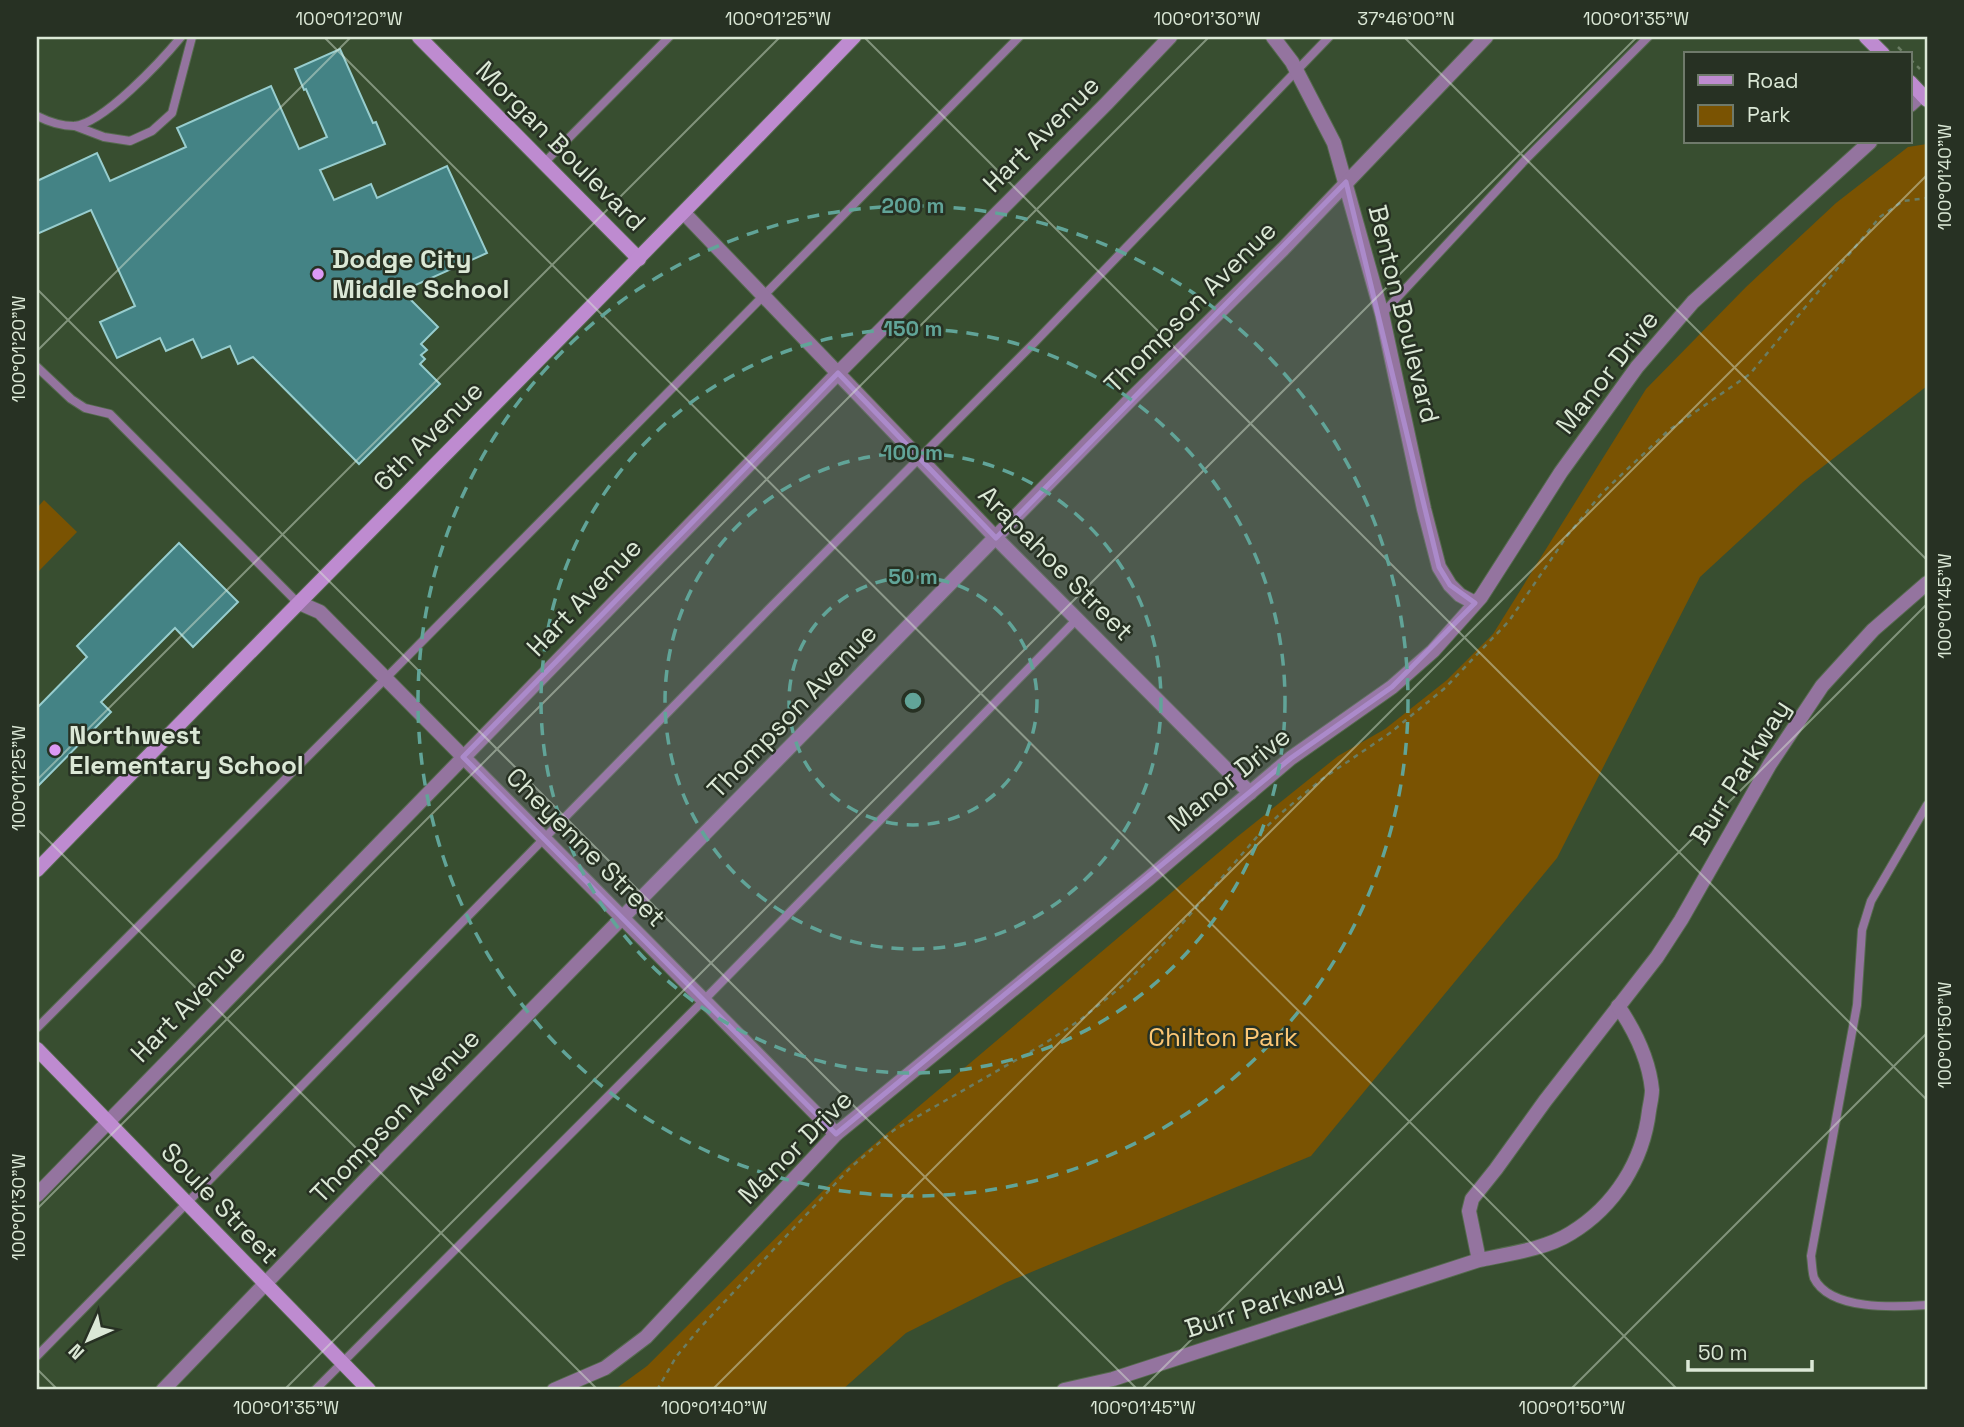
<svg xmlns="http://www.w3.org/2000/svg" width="1964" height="1427" font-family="'Space Grotesk',sans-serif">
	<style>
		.green { fill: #7a5302 }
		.building { fill: #448385; stroke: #97cdce; stroke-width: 2 }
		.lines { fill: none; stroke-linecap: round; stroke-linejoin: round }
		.lane-casing { stroke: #556a4e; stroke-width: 10 }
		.street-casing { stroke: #556a4e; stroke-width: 16 }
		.secondary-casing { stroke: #556a4e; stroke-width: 16 }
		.path { stroke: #6a7d63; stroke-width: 2.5; stroke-dasharray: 5 5; stroke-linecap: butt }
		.lane { stroke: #94749f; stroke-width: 8 }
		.street { stroke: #94749f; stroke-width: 14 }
		.secondary { stroke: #be8bd0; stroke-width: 14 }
		.marked { fill: #ab8aca; fill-opacity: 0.2; stroke: #ab8aca; stroke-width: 5; stroke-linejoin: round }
		.ticks { fill: none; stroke: #dbe8d6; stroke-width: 2; stroke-opacity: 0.45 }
		.ring { fill: none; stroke: #61a498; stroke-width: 3.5; stroke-dasharray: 12 9 }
		.poi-dot { fill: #dd99f4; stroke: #273123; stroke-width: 2.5 }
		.labels { text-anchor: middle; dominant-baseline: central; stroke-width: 5; stroke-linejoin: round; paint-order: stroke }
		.street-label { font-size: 26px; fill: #dbe8d6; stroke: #273123 }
		.poi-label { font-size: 26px; font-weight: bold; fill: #dbe8d6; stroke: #273123; text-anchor: start }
		.park-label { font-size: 26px; fill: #fdc876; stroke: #273123 }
		.centre { fill: #61a498; stroke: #273123; stroke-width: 3.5 }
		.ring-label { font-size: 21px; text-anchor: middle; font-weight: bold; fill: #61a498; stroke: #273123; stroke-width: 5; stroke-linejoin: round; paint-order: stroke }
		.neatline { fill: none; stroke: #dbe8d6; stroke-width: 2.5 }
		.ticks-label { font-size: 18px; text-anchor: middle; fill: #dbe8d6 }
	</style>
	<rect width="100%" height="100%" fill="#384e30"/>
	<!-- green -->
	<g class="green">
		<path d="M1927 144V386L1803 482 1700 577 1557 858 1311 1156 1005 1283 906 1333 842 1390H614L647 1366 846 1168 1237 837 1338 756 1385 729 1447 680 1493 634 1646 389 1746 287 1836 203 1908 147Z"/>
		<path d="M44 500 77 532 37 573V508Z"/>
	</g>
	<!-- building -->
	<g class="building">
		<path d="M340 49 373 123 376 122 385 144 320 170 334 200 371 184 377 198 447 166 487 253 402 291 438 327 421 344 427 350 421 355 425 359 420 364 440 384 359 464 253 357 238 364 230 346 202 358 193 339 166 351 160 338 117 358 100 322 135 306 91 210 37 234V181L97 153 110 181 186 147 177 128 271 86 299 149 327 137 306 89 304 90 295 69Z"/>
		<path d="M179 543 238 602 193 647 175 628 101 702 111 712 37 787V708L87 657 77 646Z"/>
	</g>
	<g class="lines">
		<defs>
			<g id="lane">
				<path d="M37 116C47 121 62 126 74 126 103 124 162 60 181 37"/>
				<path d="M75 126 104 137 130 141 152 131 172 113 192 37"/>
				<path d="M543 164 669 37"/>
				<path d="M1382 314 1526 159 1648 37"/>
				<path d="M37 367 71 399 85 408 110 414 297 602"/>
				<path d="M1927 805 1871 901 1862 930 1857 1005 1811 1256C1812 1262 1812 1272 1814 1278 1830 1311 1896 1307 1927 1305"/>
				<path d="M37 1028 386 678 1019 37"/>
				<path d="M37 1356 770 608 1036 341 1329 37"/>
				<path d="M315 1390 704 1000 1077 619"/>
			</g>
			<g id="street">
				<path d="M1273 37 1292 62 1334 143 1382 314 1424 509 1439 567 1450 585 1460 595 1475 603"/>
				<path d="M1910 105 1922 94"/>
				<path d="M684 213 996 538 1250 793"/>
				<path d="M297 602 320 612 836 1134"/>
				<path d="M37 1195 838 373 1107 103 1170 37"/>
				<path d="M1479 1260 1469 1211 1472 1199 1496 1169 1545 1101 1657 957 1681 920 1770 764 1822 686 1873 630 1927 583"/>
				<path d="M163 1390 364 1181 1133 397 1283 249 1486 37"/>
				<path d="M554 1390 605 1368 646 1337 836 1134 1148 879 1291 758 1392 687 1433 651 1481 597 1561 472 1637 367 1693 302 1870 142"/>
				<path d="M1064 1390 1113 1379 1479 1260C1508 1254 1546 1249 1571 1233 1615 1206 1643 1161 1649 1111 1650 1104 1652 1097 1652 1090 1649 1059 1635 1031 1618 1006"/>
			</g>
			<g id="secondary">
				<path d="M419 37 639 259"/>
				<path d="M1866 37 1883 54"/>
				<path d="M1910 82 1927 100"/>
				<path d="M37 870C308 591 584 317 854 37"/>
				<path d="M37 1049 369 1390"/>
			</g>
		</defs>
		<!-- lane casing -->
		<use href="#lane" class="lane-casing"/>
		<!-- street casing -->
		<use href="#street" class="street-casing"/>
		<!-- secondary casing -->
		<use href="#secondary" class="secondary-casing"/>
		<!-- path -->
		<g class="path">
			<path d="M1898 47 1905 54"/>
			<path d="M1910 59 1920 69"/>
			<path d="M657 1390 676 1357 699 1329 850 1168 894 1130 1044 1044 1080 1020 1126 983 1174 933 1262 831 1279 815 1322 779 1390 733 1445 688 1509 621 1567 536 1602 493 1669 430 1750 374 1880 217 1903 201 1927 198"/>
		</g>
		<!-- lane -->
		<use href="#lane" class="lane"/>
		<!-- street -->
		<use href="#street" class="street"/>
		<!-- secondary -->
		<use href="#secondary" class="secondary"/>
	</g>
	<!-- marked area -->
	<path class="marked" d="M1346 182 1439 567 1450 585 1475 603 1392 687 1291 758 836 1134 463 757 838 373 996 538Z"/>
	<!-- ticks -->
	<path class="ticks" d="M324 37 1678 1390M864 37 1927 1100M1404 37 1927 560M37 289 1138 1390M37 351 351 37M37 780 780 37M37 829 598 1390M37 1209 1209 37M37 1369 58 1390M284 1390 1637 37M712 1390 1927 175M1141 1390 1927 604M1570 1390 1927 1033"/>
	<!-- distance rings -->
	<g class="ring">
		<circle cx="913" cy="701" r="124"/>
		<circle cx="913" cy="701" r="248"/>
		<circle cx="913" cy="701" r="372"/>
		<circle cx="913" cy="701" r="495"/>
	</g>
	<!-- markers -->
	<g class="poi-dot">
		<circle cx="318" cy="274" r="7"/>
		<circle cx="55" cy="750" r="7"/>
	</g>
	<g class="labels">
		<!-- street labels -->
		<g class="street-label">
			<text transform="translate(1041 134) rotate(-45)">Hart Avenue</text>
			<text transform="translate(561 146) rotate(45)">Morgan Boulevard</text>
			<text transform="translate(1190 307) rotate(-45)">Thompson Avenue</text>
			<text transform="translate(1404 314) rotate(76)">Benton Boulevard</text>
			<text transform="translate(1607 372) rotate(-52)">Manor Drive</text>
			<text transform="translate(428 436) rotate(-45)">6th Avenue</text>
			<text transform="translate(1056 563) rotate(45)">Arapahoe Street</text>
			<text transform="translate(584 597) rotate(-46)">Hart Avenue</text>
			<text transform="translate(792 711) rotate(-46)">Thompson Avenue</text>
			<text transform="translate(1740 772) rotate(-58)">Burr Parkway</text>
			<text transform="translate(1229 779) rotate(-39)">Manor Drive</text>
			<text transform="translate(586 847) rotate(45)">Cheyenne Street</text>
			<text transform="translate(188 1003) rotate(-46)">Hart Avenue</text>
			<text transform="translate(395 1116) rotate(-46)">Thompson Avenue</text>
			<text transform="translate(795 1147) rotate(-45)">Manor Drive</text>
			<text transform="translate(220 1203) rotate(46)">Soule Street</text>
			<text transform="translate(1264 1304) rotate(-18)">Burr Parkway</text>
		</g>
		<!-- poi labels -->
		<g class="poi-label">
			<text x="332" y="259">Dodge City<tspan x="332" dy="30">Middle School</tspan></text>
			<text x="69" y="735">Northwest<tspan x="69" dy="30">Elementary School</tspan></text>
		</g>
		<!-- park labels -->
		<g class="park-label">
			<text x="1223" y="1037">Chilton Park</text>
		</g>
	</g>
	<circle cx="913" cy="701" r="10" class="centre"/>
	<g class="ring-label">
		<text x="913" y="213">200 m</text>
		<text x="913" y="336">150 m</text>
		<text x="913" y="460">100 m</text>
		<text x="913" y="584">50 m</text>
	</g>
	<!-- border -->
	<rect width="1964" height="1427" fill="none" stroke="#273123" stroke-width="77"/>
	<!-- legend -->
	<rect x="1684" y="52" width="228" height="91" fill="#273123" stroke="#6f7a6b" stroke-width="2"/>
	<rect x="1698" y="75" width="35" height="10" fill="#be8bd0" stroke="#6f7a6b" stroke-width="2"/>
	<text x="1747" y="88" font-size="21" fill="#dbe8d6">Road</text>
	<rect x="1698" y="105" width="35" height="21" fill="#7a5302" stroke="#6f7a6b" stroke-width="2"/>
	<text x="1747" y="122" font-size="21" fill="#dbe8d6">Park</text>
	<!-- north arrow -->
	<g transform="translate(88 1340) rotate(225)" stroke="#273123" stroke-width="5" paint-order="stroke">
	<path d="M0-5L12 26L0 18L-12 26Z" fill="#dbe8d6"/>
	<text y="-10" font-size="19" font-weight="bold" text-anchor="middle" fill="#dbe8d6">N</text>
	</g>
	<!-- scale -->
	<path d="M1688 1360v10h124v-10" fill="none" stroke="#dbe8d6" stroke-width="3.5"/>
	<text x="1698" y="1360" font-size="21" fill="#dbe8d6" stroke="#273123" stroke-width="5" paint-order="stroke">50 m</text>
	<rect x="38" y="38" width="1888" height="1350" class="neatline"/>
	<g class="ticks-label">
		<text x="349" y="25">100°01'20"W</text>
		<text x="778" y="25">100°01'25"W</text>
		<text x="1207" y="25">100°01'30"W</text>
		<text x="1406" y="25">37°46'00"N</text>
		<text x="1636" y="25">100°01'35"W</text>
		<text transform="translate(1945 177) rotate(-90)" y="6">100°01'40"W</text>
		<text transform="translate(19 349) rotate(-90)" y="6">100°01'20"W</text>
		<text transform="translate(1945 606) rotate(-90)" y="6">100°01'45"W</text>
		<text transform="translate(19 778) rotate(-90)" y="6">100°01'25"W</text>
		<text transform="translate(1945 1035) rotate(-90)" y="6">100°01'50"W</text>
		<text transform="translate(19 1207) rotate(-90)" y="6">100°01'30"W</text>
		<text x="286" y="1414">100°01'35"W</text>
		<text x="714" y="1414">100°01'40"W</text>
		<text x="1143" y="1414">100°01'45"W</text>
		<text x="1572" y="1414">100°01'50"W</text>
	</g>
</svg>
